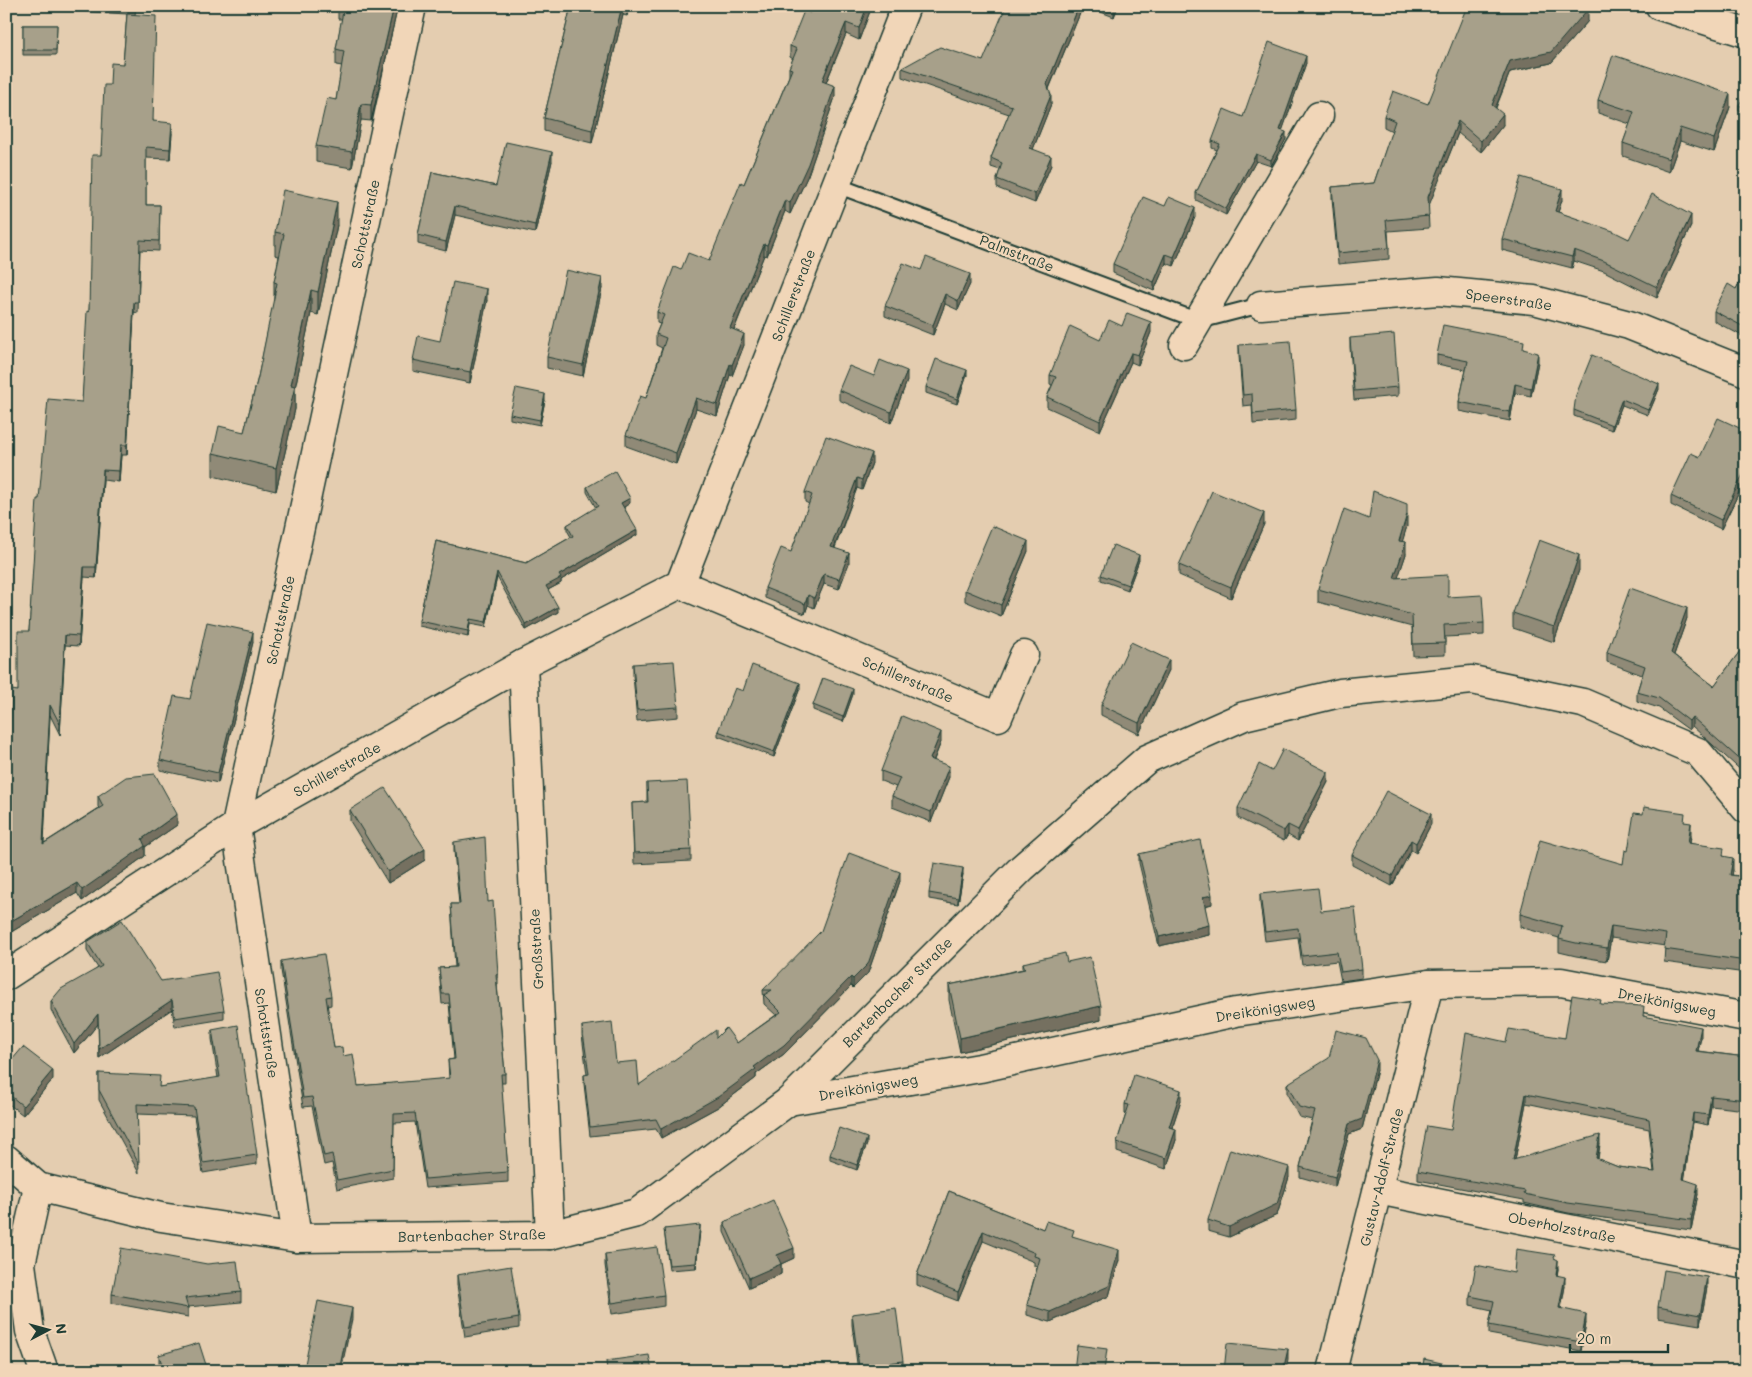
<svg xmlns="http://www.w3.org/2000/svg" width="1752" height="1377" font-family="Mali,sans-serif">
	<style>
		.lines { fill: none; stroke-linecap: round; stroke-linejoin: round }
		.service-casing { stroke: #1f3d34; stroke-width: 18 }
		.minor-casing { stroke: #1f3d34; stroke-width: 31 }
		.service { stroke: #f1d6b8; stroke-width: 14 }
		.minor { stroke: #f1d6b8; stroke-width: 28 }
		.wall { fill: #908a77; stroke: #1f3d34; fill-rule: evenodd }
		.shaded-wall { fill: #757061; stroke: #1f3d34 }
		.building { fill: #a7a08a; stroke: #1f3d34; fill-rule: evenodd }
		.labels { text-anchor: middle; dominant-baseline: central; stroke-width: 4.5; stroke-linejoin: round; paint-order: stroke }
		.street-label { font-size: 14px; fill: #1f3d34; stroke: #f1d6b8 }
	</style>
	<rect width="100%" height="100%" fill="#e4cdb0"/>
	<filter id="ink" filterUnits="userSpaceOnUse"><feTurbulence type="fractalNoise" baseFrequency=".02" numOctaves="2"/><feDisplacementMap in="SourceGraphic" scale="10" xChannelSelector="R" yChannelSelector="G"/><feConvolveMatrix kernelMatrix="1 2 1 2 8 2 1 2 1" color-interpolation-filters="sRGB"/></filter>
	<g filter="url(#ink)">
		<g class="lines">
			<defs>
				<path id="service" d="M836 185 1199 321 1261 305"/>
				<g id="minor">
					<path d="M1660 6 1746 33"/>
					<path d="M1261 305 1438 291 1534 300 1629 325 1746 372"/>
					<path d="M1184 345 1319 116"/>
					<path d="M680 584 998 717 1024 655"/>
					<path d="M523 664 550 1235"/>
					<path d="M6 976 236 826 523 664 680 584 906 6"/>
					<path d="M789 1101 980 1068 1236 1012 1429 984 1561 982 1746 1017"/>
					<path d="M6 1159 38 1187 161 1217 297 1238 550 1235 637 1213 789 1101 1022 868 1147 759 1244 716 1340 693 1472 680 1583 703 1698 752 1746 809"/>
					<path d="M38 1187 21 1264 30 1331 44 1371"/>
					<path d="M1378 1190 1746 1265"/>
					<path d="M297 1238 236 826 412 6"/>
					<path d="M1332 1371 1429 984"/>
				</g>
			</defs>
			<!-- service casing -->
			<use href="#service" class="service-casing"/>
			<!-- minor casing -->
			<use href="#minor" class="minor-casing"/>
			<!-- service -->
			<use href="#service" class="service"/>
			<!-- minor -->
			<use href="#minor" class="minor"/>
		</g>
		<!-- wall -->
		<g class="wall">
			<path d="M75 6H136L135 15 153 121 172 133 170 159 146 158V205H160L159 251 140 250 138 313 134 312 127 455H121L119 482 103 480 96 578 84 577 79 646 65 645 60 735 50 715 44 843 99 808 98 807V796L177 825 145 847V856L82 901 77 893 6 935 9 752 18 691 29 631 39 499 82 402 101 155 110 85 123 64 127 14 75 11Z"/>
			<path d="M338 6H398L371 121 361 120 352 168 316 162V146L336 100 342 66 336 65V49L342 19H338Z"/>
			<path d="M571 6H629L627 16 623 15 592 143 544 131V118Z"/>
			<path d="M872 6 859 40 846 34 826 83 835 97 808 175 790 214 785 211 767 256 764 255 734 330 744 345 732 376 730 375 717 416 696 409 676 464 626 446V435L646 398 662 348 656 345V334L660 324 657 323V312L681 270 709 261 744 184 789 76V68L793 59 790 57V46L810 13Z"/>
			<path d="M1083 6 1049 89 1051 104 1033 149 1051 165 1035 203 997 188V179L1000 170 991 167V158L1009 114 902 77V68L983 61Z"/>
			<path d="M1085 6H1118L1114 17Z"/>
			<path d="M1479 8 1588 21 1551 63 1510 72 1496 108 1503 125 1481 152 1458 133 1428 207 1429 228 1388 231 1389 248V259L1338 264 1332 198V187L1374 183 1392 131 1384 127V116L1428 104Z"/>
			<path d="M23 25H57L56 55H23Z"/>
			<path d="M1306 63 1282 131 1286 139 1271 166 1256 161 1226 215 1196 200V193L1217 150 1212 148V141L1243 117Z"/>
			<path d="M1746 92V114L1739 110V105Z"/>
			<path d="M1598 100 1730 107 1714 152 1680 141 1669 172 1623 156V143L1630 124 1598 113Z"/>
			<path d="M552 161 535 233 455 215 446 251 418 244V235L432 172 496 186Z"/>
			<path d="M1562 200 1558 212 1629 239 1691 226 1657 298 1604 271 1574 261 1572 268 1502 250V239Z"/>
			<path d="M1165 206 1195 217 1174 266 1166 263 1154 291 1113 273V264Z"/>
			<path d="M337 225 318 315 311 313 295 388V409L276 491 213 476V453L244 432 258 377 274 301V282L279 256 275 255V232Z"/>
			<path d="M1746 271V338L1714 321V311L1736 289Z"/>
			<path d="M970 284 958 310 945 304 933 335 885 316V306Z"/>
			<path d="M602 288 583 376 547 368V357Z"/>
			<path d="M487 300 470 383 413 371V360L440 341Z"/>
			<path d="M1122 326 1151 332 1138 365 1131 362 1100 431 1047 407V397L1052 385 1050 384V375L1100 340Z"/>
			<path d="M1350 338 1398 387V396L1354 400 1350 347Z"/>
			<path d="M1239 345 1296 410V420L1253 424 1252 405 1243 406 1239 356Z"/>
			<path d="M1524 350 1538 362 1531 396 1515 393 1510 421 1459 411V402L1466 370 1437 364V355Z"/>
			<path d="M967 375 957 404 926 393V387Z"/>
			<path d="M874 376 907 381 891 423 839 400V390Z"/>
			<path d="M1659 389 1648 415 1622 405 1612 430 1574 416V410Z"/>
			<path d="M545 400 540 425 510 419V414Z"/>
			<path d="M1746 431V478L1721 529 1671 505V496Z"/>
			<path d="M872 463 862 490 857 488 835 548 849 563 839 589 824 584 814 608 808 605 805 614 765 598V588L791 552 809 504 805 502V492Z"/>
			<path d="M587 487 630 503 624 507 637 535 561 580V583L548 590 558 612 526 630 497 577 486 627 470 624 468 637 419 626V621L436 541 526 563 571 537 567 530V525L596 508 587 492Z"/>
			<path d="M1264 524 1231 598 1179 575V565Z"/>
			<path d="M1407 526 1402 541 1406 554 1398 577 1448 597 1484 623V635L1445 637V655L1413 656 1412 627 1318 602V589Z"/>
			<path d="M1028 551 1001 616 965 601V590Z"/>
			<path d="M1139 560 1128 590 1101 580V575Z"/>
			<path d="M1579 570 1554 642 1513 628V613Z"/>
			<path d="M1687 618 1674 655 1714 686 1746 643V775L1692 726 1689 730 1659 708 1637 701V692L1642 675 1607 662V652Z"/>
			<path d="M253 642 218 783 160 770V760L190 699Z"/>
			<path d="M633 664 678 707V717L637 721 633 675Z"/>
			<path d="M1169 670 1139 734 1101 715V705Z"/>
			<path d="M800 688 774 757 718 736V731L743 691Z"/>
			<path d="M853 694 843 722 813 710V705Z"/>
			<path d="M941 742 934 760 949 777 931 822 892 807V796L896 787 881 781V771Z"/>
			<path d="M1272 771 1328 782 1298 841 1288 835 1284 841 1238 818V808Z"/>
			<path d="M647 783 691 850V861L634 864 632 803 647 802Z"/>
			<path d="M350 810 425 860 388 883 350 821Z"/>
			<path d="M1685 822 1691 836 1690 843 1724 856 1733 870 1732 875 1746 877V973L1664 962 1665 946 1611 938 1607 961 1576 956 1559 952V938L1520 927V914L1623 864 1628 851Z"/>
			<path d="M1431 824 1416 853 1411 850 1392 886 1352 865V855Z"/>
			<path d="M454 842 488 902 498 974V984H497L505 1074V1083H501L508 1172V1182L425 1188 415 1122 394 1123 393 1178 337 1189 332 1163 324 1165 312 1106 303 1107 281 970V961L331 996V1005L327 1006 334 1048 343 1056 358 1086 449 1079 448 1060 454 1059 449 1003 442 1004 439 968 455 967 451 904H459L454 851Z"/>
			<path d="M1139 854 1212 904 1205 906 1209 935 1159 946 1139 863Z"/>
			<path d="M963 874 958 904 929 899V893Z"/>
			<path d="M900 881 868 973 853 988 851 986 784 1054 756 1074V1078L718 1107 661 1138 656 1129 590 1136 584 1084V1075H587L582 1035V1026L616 1063 639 1085 716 1038 737 1043 776 1015 764 1004 763 990Z"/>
			<path d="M1260 894 1362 969V978L1341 981 1337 961 1302 965 1298 937 1265 941 1260 903Z"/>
			<path d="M87 942 161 981 224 1010V1019L175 1027 172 1009 99 1058 98 1024 74 1053 51 1010V1001L98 968 87 951Z"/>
			<path d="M1067 962 1101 1020 960 1052 949 1000V985L1023 969V963Z"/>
			<path d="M1601 1004 1644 1016 1701 1037 1698 1051 1746 1057V1110L1711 1106 1708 1125 1693 1122 1684 1180 1698 1194 1691 1230 1568 1213 1524 1203V1200L1418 1180V1171L1451 1130 1506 1042 1565 1038ZM1526 1103 1649 1129 1654 1172 1618 1167 1598 1159 1600 1144 1515 1160Z"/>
			<path d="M212 1030 257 1155V1164L203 1173 194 1116 137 1114 139 1173 99 1100V1073L160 1087 218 1078 212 1039Z"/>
			<path d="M6 1067 53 1079 23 1115 6 1102Z"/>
			<path d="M1377 1070 1362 1129 1349 1134 1335 1187 1300 1177V1167L1312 1120 1299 1117 1287 1094V1084Z"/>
			<path d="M1181 1100 1172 1128 1176 1140 1166 1169 1117 1152V1142L1126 1114H1125V1104Z"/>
			<path d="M867 1144 857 1170 830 1160V1155Z"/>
			<path d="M1289 1177 1277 1215 1229 1237 1208 1231V1220Z"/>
			<path d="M949 1191 1043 1229 1074 1237 1119 1260 1109 1296 1050 1322 1027 1315V1305L1037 1267 1034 1266V1262L983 1241 958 1301 917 1285V1275Z"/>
			<path d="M724 1222 794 1258 781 1264V1274L749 1288 724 1232Z"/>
			<path d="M664 1229 700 1230 696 1268 669 1270Z"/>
			<path d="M605 1254 664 1295V1306L612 1314 605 1265Z"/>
			<path d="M1555 1258 1558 1269 1557 1275 1565 1286 1561 1309 1586 1323 1581 1351 1489 1334V1325L1492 1310 1470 1305V1296Z"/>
			<path d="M457 1275 519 1318V1328L465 1337 457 1285Z"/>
			<path d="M1707 1287 1700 1325 1658 1318V1307Z"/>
			<path d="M241 1292V1302L188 1307V1317L112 1303V1294Z"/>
			<path d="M852 1314 903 1361V1371H858L852 1325Z"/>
			<path d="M159 1355 207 1368 218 1371H161L159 1366Z"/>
		</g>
		<!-- shaded-wall -->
		<g class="shaded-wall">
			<path d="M394 6H398L371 121V105Z"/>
			<path d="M622 6H623V15L592 143V130Z"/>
			<path d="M627 6H629L627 16Z"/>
			<path d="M867 6H872L859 40V28Z"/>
			<path d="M1079 6H1083L1047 93V84Z"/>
			<path d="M1115 6H1118L1114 17V8Z"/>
			<path d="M1588 9V21L1551 63 1510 72 1492 116V105L1510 61Z"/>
			<path d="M846 23V34L822 92V81Z"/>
			<path d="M1306 56V63L1280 137V130Z"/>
			<path d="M835 86V97L808 175 790 214V203Z"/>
			<path d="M1730 94V107L1714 152V139Z"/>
			<path d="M1051 95V104L1030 157V148Z"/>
			<path d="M361 104V120L352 168V152Z"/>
			<path d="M1503 114V125L1481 152V141Z"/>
			<path d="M1458 121V133L1428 208V197Z"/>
			<path d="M172 123V133L170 159V149Z"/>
			<path d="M1680 128V141L1669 172V159Z"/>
			<path d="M1286 132V139L1271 166V160Z"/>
			<path d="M552 152V161L535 233V225Z"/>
			<path d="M1256 154V161L1226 215V209Z"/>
			<path d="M1051 156V165L1035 203V194Z"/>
			<path d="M1562 189V200L1555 222V211Z"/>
			<path d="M785 200V211L767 256V245Z"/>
			<path d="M337 202V225L318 315V292Z"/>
			<path d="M455 206V215L446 251V242Z"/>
			<path d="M1195 208V217L1174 266V257Z"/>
			<path d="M1691 215V226L1657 298V287Z"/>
			<path d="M764 244V255L730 339V328Z"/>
			<path d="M1574 250V261L1572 268V257Z"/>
			<path d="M1166 254V263L1154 291V282Z"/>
			<path d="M970 274V284L958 310V301Z"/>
			<path d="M602 278V288L583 376V365Z"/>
			<path d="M487 289V300L470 383V372Z"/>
			<path d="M311 290V313L295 388V409L276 491V468L291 385Z"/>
			<path d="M945 294V304L933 335V325Z"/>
			<path d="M134 302V312L127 455V445Z"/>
			<path d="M1151 322V332L1138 365V355Z"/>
			<path d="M744 334V345L732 376V365Z"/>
			<path d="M1131 353V362L1100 431V421Z"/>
			<path d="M1538 353V362L1531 396V388Z"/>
			<path d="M730 364V375L717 416V405Z"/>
			<path d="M967 370V375L957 404V399Z"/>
			<path d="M907 371V381L891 423V412Z"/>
			<path d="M1515 384V393L1510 421V412Z"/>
			<path d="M1659 384V389L1648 415V410Z"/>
			<path d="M545 394V400L540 425V420Z"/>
			<path d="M696 398V409L676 464V453Z"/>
			<path d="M1622 399V405L1612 430V425Z"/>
			<path d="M121 445V455L119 482V471Z"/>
			<path d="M872 453V463L862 490V480Z"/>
			<path d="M1746 468V478L1721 529V520Z"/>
			<path d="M103 470V480L96 578V567Z"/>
			<path d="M857 478V488L831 556V547Z"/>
			<path d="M630 498V503L621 509V503Z"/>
			<path d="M1264 513V524L1231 598V587Z"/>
			<path d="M1407 514V526L1399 553V541Z"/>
			<path d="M637 530V535L561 580V583L546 591V586L559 575Z"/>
			<path d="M1028 541V551L1001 616V605Z"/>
			<path d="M1406 542V554L1394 590V578Z"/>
			<path d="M849 553V563L839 589V579Z"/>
			<path d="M1139 555V560L1128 590V585Z"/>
			<path d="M1579 555V570L1554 642V627Z"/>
			<path d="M84 567V577L79 646V636Z"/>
			<path d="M497 572V577L486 627V622Z"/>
			<path d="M824 574V584L814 608V598Z"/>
			<path d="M808 595V605L805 614V604Z"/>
			<path d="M558 607V612L526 630V625Z"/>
			<path d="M1687 608V618L1671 663V653Z"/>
			<path d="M470 619V624L468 637V631Z"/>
			<path d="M253 632V642L218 783V773Z"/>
			<path d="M65 635V645L60 735V724Z"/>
			<path d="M1169 660V670L1139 734V723Z"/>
			<path d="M800 683V688L774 757V752Z"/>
			<path d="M853 689V694L843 722V717Z"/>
			<path d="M50 705V715L43 854V844Z"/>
			<path d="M1692 717V726L1689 730V721Z"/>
			<path d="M941 732V742L930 769V759Z"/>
			<path d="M949 766V777L931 822V812Z"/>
			<path d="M1328 772V782L1298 841V830Z"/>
			<path d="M177 814V825L145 847V856L82 901V890L142 839Z"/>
			<path d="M1431 814V824L1416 853V843Z"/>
			<path d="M1691 823V836L1688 856V843Z"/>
			<path d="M1288 825V835L1284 841V831Z"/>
			<path d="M1411 840V850L1392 886V876Z"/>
			<path d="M425 849V860L388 883V872Z"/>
			<path d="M1733 858V870L1730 888V875Z"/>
			<path d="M963 868V874L958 904V898Z"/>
			<path d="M900 872V881L868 973 853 988V979Z"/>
			<path d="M77 883V893L6 935V924Z"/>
			<path d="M1212 895V904L1203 906V897Z"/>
			<path d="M1209 925V935L1159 946V937Z"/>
			<path d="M1611 926V938L1607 961V948Z"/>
			<path d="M851 977V986L784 1054 756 1074V1078L718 1107 661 1138V1129L754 1067Z"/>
			<path d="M172 1000V1009L99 1058V1049Z"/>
			<path d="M1101 1006V1020L960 1052V1038Z"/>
			<path d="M98 1014V1024L74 1053V1044Z"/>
			<path d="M1701 1027V1037L1696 1060V1051Z"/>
			<path d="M1377 1060V1070L1362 1129 1349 1134 1335 1187V1177L1349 1124Z"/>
			<path d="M53 1070V1079L23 1115V1106Z"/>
			<path d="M1181 1090V1100L1169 1137V1127Z"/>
			<path d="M1526 1094V1103L1513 1170V1160Z"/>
			<path d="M1711 1096V1106L1708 1125V1115Z"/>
			<path d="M1693 1113V1122L1683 1189V1179Z"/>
			<path d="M1176 1129V1140L1166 1169V1158Z"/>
			<path d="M1600 1135V1144L1596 1168V1158Z"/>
			<path d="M867 1138V1144L857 1170V1165Z"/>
			<path d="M1289 1167V1177L1277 1215 1229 1237V1227Z"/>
			<path d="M1698 1184V1194L1691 1230V1220Z"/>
			<path d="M700 1225V1230L696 1268V1263Z"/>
			<path d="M983 1231V1241L958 1301V1292Z"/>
			<path d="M794 1248V1258L781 1264V1274L749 1288V1278L777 1255Z"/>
			<path d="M1119 1250V1260L1109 1296 1050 1322V1312Z"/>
			<path d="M1558 1260V1269L1556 1284V1275Z"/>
			<path d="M1565 1277V1286L1559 1318V1308Z"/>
			<path d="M1707 1277V1287L1700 1325V1315Z"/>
			<path d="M352 1308V1319L341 1371H339Z"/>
			<path d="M1586 1314V1323L1581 1351V1342Z"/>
			<path d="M1288 1349V1359L1286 1371H1283Z"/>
		</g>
		<!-- building -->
		<g class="building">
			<path d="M344 6H394L371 105 361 104 352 152 316 146 327 98 336 100 344 51 336 49Z"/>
			<path d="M571 6H622L592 130 544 118Z"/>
			<path d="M813 6H867L859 28 846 23 822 81 835 86 808 164 790 203 785 200 767 245 764 244 730 328 744 334 732 365 730 364 717 405 696 398 676 453 626 435 640 396 646 398 666 338 656 334 664 315 657 312 674 267 681 270 688 253 709 261 741 182 744 184 792 69 789 68 797 49 790 46 804 11 810 13Z"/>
			<path d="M1006 6H1079L1047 84 1051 95 1030 148 1051 156 1035 194 997 179 1002 163 991 158 1012 106 902 68 940 47 983 61Z"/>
			<path d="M1467 6H1473L1479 8 1480 6H1581L1588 9 1551 52 1510 61 1492 105 1503 114 1481 141 1458 121 1428 197 1429 216 1386 220 1389 248 1338 253 1332 187 1374 183 1395 121 1384 116 1393 91 1428 104Z"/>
			<path d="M127 14 156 16 153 121 172 123 170 149 146 147V205H160L159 241 140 240 138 302H134L127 445H121L119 471 103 470 96 567H84L79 636 65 635 60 724 50 705 43 844 103 806 98 796 126 777 155 774 177 814 142 839 145 846 82 890 77 883 6 924V752H9L12 690 18 691V631H29L37 499H39L48 399 82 402 87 311 89 312 92 155H101L104 85H110L111 63 123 64Z"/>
			<path d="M23 25H57L56 50H23Z"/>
			<path d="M1269 42 1306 56 1280 130 1286 132 1271 160 1256 154 1226 209 1196 193 1220 144 1212 141 1224 109 1243 117Z"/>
			<path d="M1613 55 1730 94 1714 139 1680 128 1669 159 1623 143 1634 112 1598 100Z"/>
			<path d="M1746 92V109L1739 105Z"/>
			<path d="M506 142 552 152 535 225 455 206 446 242 418 235 432 172 496 186Z"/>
			<path d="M1521 177 1562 189 1555 211 1613 231 1629 239 1652 194 1691 215 1657 287 1604 261 1574 250 1572 257 1502 239Z"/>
			<path d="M283 190 337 202 318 292 311 290 291 385 295 386 276 468 213 453 219 426 244 432 258 377 277 283 274 282 284 234 275 232Z"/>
			<path d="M1143 197 1165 206 1169 197 1195 208 1174 257 1166 254 1154 282 1113 264Z"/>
			<path d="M926 257 970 274 958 301 945 294 933 325 885 306 903 263 921 270Z"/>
			<path d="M566 270 602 278 583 365 547 357Z"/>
			<path d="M1746 271V328L1714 311 1728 284 1736 289Z"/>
			<path d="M453 282 487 289 470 372 413 360 418 336 440 341Z"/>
			<path d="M1127 313 1151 322 1138 355 1131 353 1100 421 1047 397 1056 377 1050 375 1070 326 1100 340 1109 320 1122 326Z"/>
			<path d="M1443 325 1524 341 1523 349 1538 353 1531 388 1515 384 1510 412 1459 402 1468 361 1437 355Z"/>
			<path d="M1394 334 1398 387 1354 391 1350 338Z"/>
			<path d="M1290 341 1296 410 1253 414 1252 394 1243 395 1239 345Z"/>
			<path d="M1592 355 1659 384 1648 410 1622 399 1612 425 1574 410 1576 395Z"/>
			<path d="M936 359 967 370 957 399 926 387Z"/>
			<path d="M880 360 907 371 891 412 839 390 849 366 874 376Z"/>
			<path d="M516 388 545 394 540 420 510 414Z"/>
			<path d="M1718 418 1746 431V468L1721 520 1671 496 1691 453 1700 457Z"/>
			<path d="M826 436 872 453 862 480 857 478 831 547 849 553 839 579 824 574 814 598 808 595 805 604 765 588 781 548 791 552 812 495 805 492Z"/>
			<path d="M615 471 630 498 621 503 637 530 559 575 561 578 546 586 558 607 526 625 497 572 486 622 470 619 468 631 419 621 436 541 526 563 573 536 567 525 598 506 587 487Z"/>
			<path d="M1212 491 1264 513 1231 587 1179 565Z"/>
			<path d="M1373 491 1407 504V514L1399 541 1406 542 1394 578 1448 575V597L1482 595 1484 623 1444 625 1445 643 1413 644 1412 615 1318 589 1344 509 1369 519Z"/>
			<path d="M992 526 1028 541 1001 605 965 590Z"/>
			<path d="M1539 540 1579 555 1554 627 1513 613Z"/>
			<path d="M1113 545 1139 555 1128 585 1101 575Z"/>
			<path d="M1630 588 1687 608 1671 653 1714 686 1746 643V765L1692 717 1689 721 1659 698 1637 692 1645 666 1607 652Z"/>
			<path d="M207 622 253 632 218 773 160 760 174 696 190 699Z"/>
			<path d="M1131 642 1169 660 1139 723 1101 705Z"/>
			<path d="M674 661 678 707 637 710 633 664Z"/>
			<path d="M752 665 800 683 774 752 718 731 735 688 743 691Z"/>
			<path d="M823 678 853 689 843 717 813 705Z"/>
			<path d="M902 716 941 732 930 759 949 766 931 812 892 796 900 778 881 771Z"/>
			<path d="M1283 749 1328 772 1298 830 1288 825 1284 831 1238 808 1259 764 1272 771Z"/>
			<path d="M687 781 691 850 634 853 632 803 648 802 647 783Z"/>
			<path d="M385 788 425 849 388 872 350 810Z"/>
			<path d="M1386 791 1431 814 1416 843 1411 840 1392 876 1352 855Z"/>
			<path d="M1644 807 1685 813 1684 822 1691 823 1688 843 1724 848 1723 856 1733 858 1730 875 1746 877V961L1664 949 1666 934 1611 926 1607 948 1576 943 1559 939 1562 926 1520 914 1540 840 1623 864 1625 850 1628 851 1634 813 1643 814Z"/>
			<path d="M485 837 488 902 493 901 498 974 496 975 505 1074H501L508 1172 425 1179 415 1113 394 1114 393 1169 337 1180 332 1154 324 1156 312 1097 303 1098 281 961 324 954 331 996 326 997 334 1048 342 1047 343 1056 353 1054 358 1086 450 1078 448 1060 455 1059 449 994H442L439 968 456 967 451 904H460L454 842Z"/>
			<path d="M1200 840 1212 895 1203 897 1209 925 1159 937 1139 854Z"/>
			<path d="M849 853 900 872 868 964 853 979 851 977 784 1045 754 1067 756 1069 718 1097 661 1129 656 1119 590 1127 584 1075 589 1074 582 1026 612 1022 616 1063 637 1061 639 1085 716 1030V1038L726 1028 737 1043 781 1012 764 995 772 990H763L821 931Z"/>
			<path d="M934 863 963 868 958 898 929 893Z"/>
			<path d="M1318 888 1321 911 1355 907 1362 969 1341 972 1337 952 1302 956 1298 928 1265 932 1260 894Z"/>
			<path d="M122 920 161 981 217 972 224 1010 175 1018 172 1000 99 1049 98 1014 74 1044 51 1001 61 989 102 966 87 942Z"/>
			<path d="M1065 953 1067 962 1090 957 1101 1006 960 1038 949 985 1025 969 1023 963Z"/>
			<path d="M1572 995 1601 1000 1600 1004 1644 1006 1643 1016 1701 1027 1696 1051 1746 1057V1100L1711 1096 1708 1115 1693 1113 1683 1179 1698 1184 1691 1220 1568 1203 1524 1194 1525 1191 1418 1171 1427 1126 1451 1130 1466 1033 1506 1042 1509 1029 1565 1038ZM1526 1094 1649 1119 1655 1172 1618 1167 1596 1158 1600 1135 1513 1160Z"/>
			<path d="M238 1025 257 1155 203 1163 194 1107 137 1104 139 1164 99 1090V1073L160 1076 159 1087 220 1077 212 1030Z"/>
			<path d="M1336 1030 1366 1038 1377 1060 1362 1119 1349 1124 1335 1177 1300 1167 1315 1111 1299 1107 1287 1084 1329 1058Z"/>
			<path d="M23 1047 53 1070 23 1106 6 1092V1067Z"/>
			<path d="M1134 1075 1181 1090 1169 1127 1176 1129 1166 1158 1117 1142 1129 1105 1125 1104Z"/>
			<path d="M839 1128 867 1138 857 1165 830 1155Z"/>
			<path d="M1230 1149 1289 1167 1277 1204 1229 1227 1208 1220Z"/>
			<path d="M949 1191 1043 1229 1046 1221 1074 1230 1072 1236 1119 1250 1109 1286 1050 1312 1027 1305 1040 1258 1034 1256 1035 1253 983 1231 958 1292 917 1275Z"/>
			<path d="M773 1200 794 1248 777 1255 781 1264 749 1278 724 1222Z"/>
			<path d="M700 1225 696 1263 669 1265 664 1229Z"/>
			<path d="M657 1247 664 1295 612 1303 605 1254Z"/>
			<path d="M121 1248 207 1264 237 1261 241 1292 185 1298 188 1308 112 1294Z"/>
			<path d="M1516 1249 1555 1255 1554 1258 1558 1260 1556 1275 1565 1277 1559 1308 1586 1314 1581 1342 1489 1325 1494 1301 1470 1296 1476 1265 1514 1273Z"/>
			<path d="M511 1266 519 1318 465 1327 457 1275Z"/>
			<path d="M1664 1270 1707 1277 1700 1315 1658 1307Z"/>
			<path d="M318 1301 352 1308 339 1371H313L304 1369Z"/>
			<path d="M896 1308 903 1361 859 1367 852 1314Z"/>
			<path d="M199 1343 207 1368 216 1365 218 1371H164L159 1355Z"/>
			<path d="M1227 1343 1288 1349 1283 1371H1224Z"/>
			<path d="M1077 1345 1107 1349 1104 1371H1074Z"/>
			<path d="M649 1355 652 1371H607L606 1361Z"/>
			<path d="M1424 1359 1476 1371H1422Z"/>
			<path d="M525 1367 526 1371H505Z"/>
		</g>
	</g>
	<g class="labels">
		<!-- street labels -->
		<g class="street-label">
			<text transform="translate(365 224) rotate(-78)">Schottstraße</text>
			<text transform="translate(1017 253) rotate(21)">Palmstraße</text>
			<text transform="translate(793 295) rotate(-69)">Schillerstraße</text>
			<text transform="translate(1509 299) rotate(8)">Speerstraße</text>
			<text transform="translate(280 620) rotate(-78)">Schottstraße</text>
			<text transform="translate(908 679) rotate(23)">Schillerstraße</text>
			<text transform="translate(337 769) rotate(-29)">Schillerstraße</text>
			<text transform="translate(536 949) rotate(-93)">Großstraße</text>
			<text transform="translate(897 992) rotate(-45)">Bartenbacher Straße</text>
			<text transform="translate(1667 1002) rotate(11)">Dreikönigsweg</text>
			<text transform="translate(1265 1009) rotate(-9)">Dreikönigsweg</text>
			<text transform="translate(267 1033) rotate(81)">Schottstraße</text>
			<text transform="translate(868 1087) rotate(-10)">Dreikönigsweg</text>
			<text transform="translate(1381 1177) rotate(-76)">Gustav-Adolf-Straße</text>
			<text transform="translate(1562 1227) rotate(11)">Oberholzstraße</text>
			<text transform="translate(472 1235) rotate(-1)">Bartenbacher Straße</text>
		</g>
	</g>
	<!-- margin -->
	<rect width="1752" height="1377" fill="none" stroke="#f1d6b8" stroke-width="25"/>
	<rect x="12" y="12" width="1727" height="1352" fill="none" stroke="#1f3d34" stroke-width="2" filter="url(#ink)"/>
	<!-- north arrow -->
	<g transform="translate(48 1330) rotate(84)" stroke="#f1d6b8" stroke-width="4" paint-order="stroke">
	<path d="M0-4L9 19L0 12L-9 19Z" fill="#1f3d34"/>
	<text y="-8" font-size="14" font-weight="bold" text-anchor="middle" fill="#1f3d34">N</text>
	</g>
	<!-- scale -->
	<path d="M1570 1344v8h98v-8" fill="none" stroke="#1f3d34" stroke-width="2.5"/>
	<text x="1577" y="1344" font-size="15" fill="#1f3d34" stroke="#f1d6b8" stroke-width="4" paint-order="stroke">20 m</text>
</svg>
